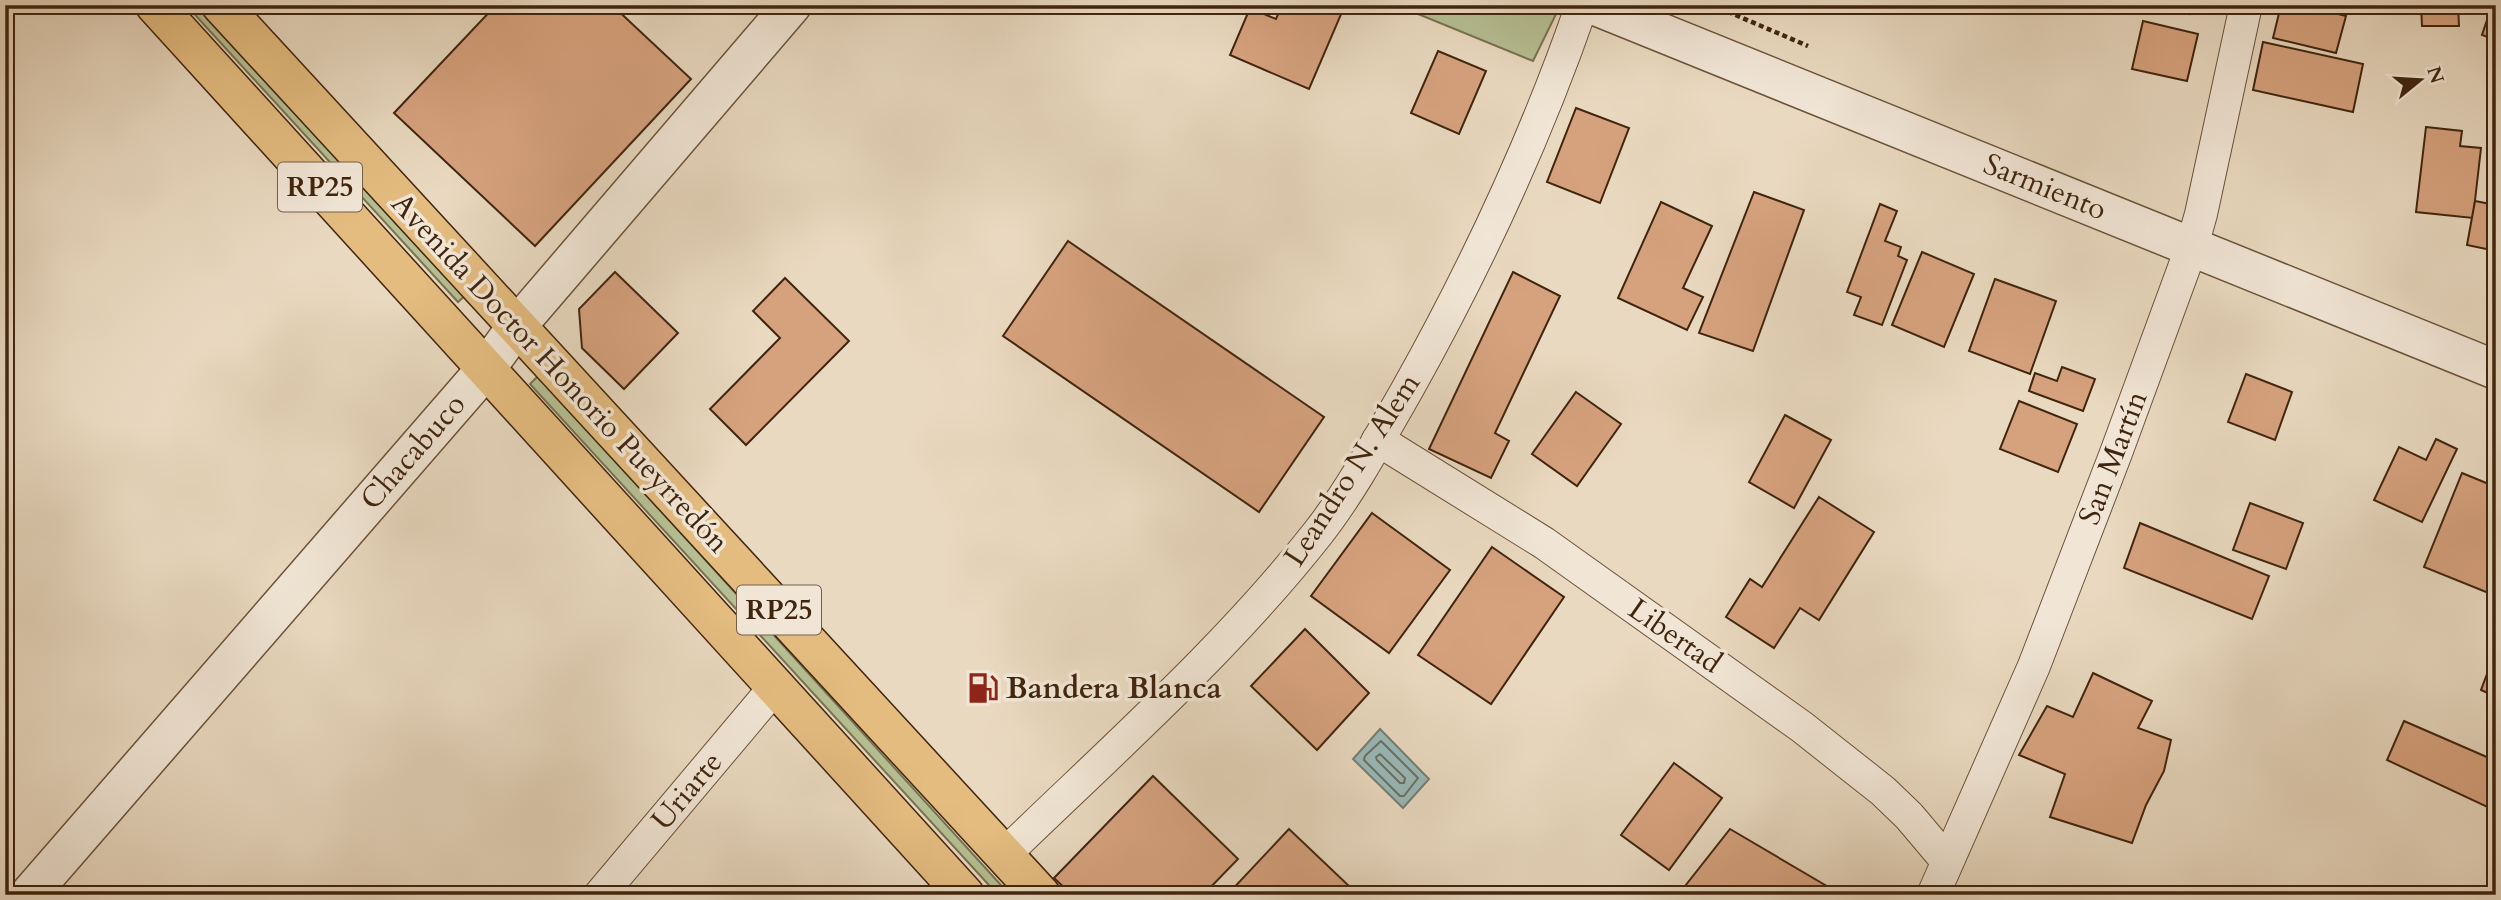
<svg xmlns="http://www.w3.org/2000/svg" width="2501" height="900" font-family="Cardo,serif">
	<style>
		.green { fill: #b5bf93; stroke: #7a7250; stroke-width: 2 }
		.water { fill: #99b9b9; stroke: #757e75; stroke-width: 2 }
		.lines { fill: none; stroke-linecap: round; stroke-linejoin: round }
		.shore { stroke: #6c6f64; stroke-width: 2 }
		.building { fill: #d6a27e; stroke: #40250e; stroke-width: 2 }
		.minor-casing { stroke: #6a523a; stroke-width: 34 }
		.tertiary-casing { stroke: #6a523a; stroke-width: 41 }
		.primary-casing { stroke: #40250e; stroke-width: 41 }
		.path { stroke: #40250e; stroke-width: 4.5; stroke-dasharray: 5 3.5; stroke-linecap: butt }
		.minor { stroke: #f1e6d6; stroke-width: 32 }
		.tertiary { stroke: #f1e6d6; stroke-width: 38 }
		.primary { stroke: #e4bc80; stroke-width: 38 }
		.labels { text-anchor: middle; dominant-baseline: central; stroke-width: 7; stroke-linejoin: round; paint-order: stroke }
		.shield { fill: #f1e6d6; stroke: #755f4a; stroke-width: 2 }
		.shield-label { font-size: 28px; font-weight: bold; fill: #40250e }
		.street-label { font-size: 30px; fill: #40250e; stroke: #f1e6d6 }
		.poi-label { font-size: 30px; font-weight: bold; fill: #40250e; stroke: #f1e6d6; text-anchor: start }
	</style>
	<rect width="100%" height="100%" fill="#e9d9c0"/>
	<filter id="stains"><feTurbulence type="fractalNoise" baseFrequency=".00286" numOctaves="4"/><feColorMatrix values="0 0 0 0 .2 0 0 0 0 .09 0 0 0 0 .02 0 0 0 .5 -.17"/></filter>
	<radialGradient id="worn" r=".72"><stop offset=".6" stop-color="#630" stop-opacity="0"/><stop offset="1" stop-color="#630" stop-opacity=".3"/></radialGradient>
	<!-- green -->
	<g class="green">
		<path d="M186 5H201L467 294 458 302Z"/>
		<path d="M1396 5H1559L1560 6 1533 61Z"/>
		<path d="M538 376 1010 895H998L530 384Z"/>
	</g>
	<!-- water -->
	<path class="water" d="M1380 729 1429 779 1403 808 1353 759Z"/>
	<g class="lines">
		<!-- shore -->
		<g class="shore">
			<path d="M1381 741 1418 778 1404 796H1400L1364 760 1365 756Z"/>
			<path d="M1380 754 1405 778 1404 783H1400L1377 760 1376 757Z"/>
		</g>
	</g>
	<!-- building -->
	<g class="building">
		<path d="M496 5H538L542 9 545 5H612L691 79 535 246 394 113Z"/>
		<path d="M1282 5H1345L1309 89 1230 55 1250 8 1276 19Z"/>
		<path d="M2145 5H2190L2189 14Z"/>
		<path d="M2281 5H2303L2346 16 2336 53 2273 38Z"/>
		<path d="M2421 5H2458L2459 26H2422Z"/>
		<path d="M2492 5H2496V40L2482 35Z"/>
		<path d="M2143 21 2198 34 2187 81 2132 69Z"/>
		<path d="M2263 42 2363 64 2353 112 2253 90Z"/>
		<path d="M1438 51 1486 71 1459 134 1411 113Z"/>
		<path d="M1576 108 1629 128 1600 203 1547 182Z"/>
		<path d="M2426 127 2462 131 2460 146 2481 148 2473 218 2416 212Z"/>
		<path d="M1754 192 1804 210 1753 351 1699 333Z"/>
		<path d="M2475 201 2496 205V251L2467 245Z"/>
		<path d="M1661 202 1712 226 1683 288 1703 297 1687 330 1618 298Z"/>
		<path d="M1880 204 1897 211 1885 241 1901 247 1898 256 1907 260 1882 325 1854 315 1861 297 1847 292Z"/>
		<path d="M1068 241 1324 417 1259 512 1003 336Z"/>
		<path d="M1922 252 1974 274 1944 347 1892 325Z"/>
		<path d="M615 272 678 333 624 389 582 348 579 309Z"/>
		<path d="M1513 272 1560 296 1495 433 1509 441 1491 478 1429 449Z"/>
		<path d="M785 278 849 341 746 445 710 409 780 338 753 311Z"/>
		<path d="M1995 279 2056 301 2030 374 1969 351Z"/>
		<path d="M2062 367 2095 379 2083 411 2029 391 2035 373 2057 381Z"/>
		<path d="M2246 374 2292 392 2275 440 2228 422Z"/>
		<path d="M1576 392 1621 424 1577 486 1532 454Z"/>
		<path d="M2019 401 2077 424 2058 472 2000 449Z"/>
		<path d="M1785 415 1831 440 1794 508 1749 482Z"/>
		<path d="M2436 439 2457 449 2422 522 2374 500 2399 447 2426 460Z"/>
		<path d="M2462 473 2496 487V596L2424 567Z"/>
		<path d="M1819 497 1874 532 1819 620 1800 608 1774 648 1726 617 1750 579 1762 587Z"/>
		<path d="M2250 503 2303 523 2286 569 2233 550Z"/>
		<path d="M1372 513 1450 570 1389 653 1311 596Z"/>
		<path d="M2140 523 2269 576 2252 619 2124 568Z"/>
		<path d="M1492 547 1564 597 1491 704 1418 655Z"/>
		<path d="M2496 610V629L2490 624Z"/>
		<path d="M1305 629 1369 693 1317 750 1251 686Z"/>
		<path d="M2496 650V697L2481 690Z"/>
		<path d="M2093 673 2152 701 2138 728 2171 740 2164 771 2146 805 2132 843 2050 817 2065 774 2019 755 2047 706 2073 717Z"/>
		<path d="M2404 721 2496 761V811L2387 760Z"/>
		<path d="M1674 763 1722 798 1669 870 1621 835Z"/>
		<path d="M1153 776 1238 859 1203 895H1072L1054 878Z"/>
		<path d="M1289 829 1349 886 1341 895H1227Z"/>
		<path d="M1730 829 1842 895H1678Z"/>
	</g>
	<g class="lines">
		<defs>
			<g id="minor">
				<path d="M1378 440 1544 543 1802 727 1883 791 1909 816 1947 861"/>
				<path d="M1004 855C1111 751 1226 650 1318 533 1351 491 1380 437 1407 390 1476 267 1536 138 1582 5"/>
				<path d="M600 895 775 687"/>
				<path d="M1933 895 2034 666 2116 453 2192 246 2201 214 2246 5"/>
			</g>
			<g id="tertiary">
				<path d="M1593 5 2496 370"/>
				<path d="M29 895 485 370 517 326 792 5"/>
			</g>
			<g id="primary">
				<path d="M155 5 965 895"/>
				<path d="M221 5 1041 895"/>
			</g>
		</defs>
		<!-- minor casing -->
		<use href="#minor" class="minor-casing"/>
		<!-- tertiary casing -->
		<use href="#tertiary" class="tertiary-casing"/>
		<!-- primary casing -->
		<use href="#primary" class="primary-casing"/>
		<!-- path -->
		<path class="path" d="M1712 5 1808 46"/>
		<!-- minor -->
		<use href="#minor" class="minor"/>
		<!-- tertiary -->
		<use href="#tertiary" class="tertiary"/>
		<!-- primary -->
		<use href="#primary" class="primary"/>
	</g>
	<!-- icons -->
	<defs>
		<symbol id="fuel-bare" viewBox="-9 -9 18 18"><path d="M-5.5-6h7V0h2V4h1.3V-2.5L3-4.5l.8-.8L6-3V5H2.5V1h-1V6h-7ZM-4.2-4.7v3.2H.2V-4.7Z" fill="#8f2418" stroke="#f1e6d6" stroke-width="2.5" paint-order="stroke"/></symbol>
	</defs>
	<g fill-rule="evenodd">
		<use href="#fuel-bare" x="961" y="666" width="44" height="44"/>
	</g>
	<g class="labels">
		<!-- shield labels -->
		<g class="shield">
			<rect x="278" y="162.5" width="84" height="49" rx="5"/>
			<rect x="737" y="585.5" width="84" height="49" rx="5"/>
		</g>
		<g class="shield-label">
			<text x="320" y="187">RP25</text>
			<text x="779" y="610">RP25</text>
		</g>
		<!-- street labels -->
		<g class="street-label">
			<text transform="translate(2045 187) rotate(22)">Sarmiento</text>
			<text transform="translate(560 373) rotate(47)">Avenida Doctor Honorio Pueyrredón</text>
			<text transform="translate(413 452) rotate(-49)">Chacabuco</text>
			<text transform="translate(2113 458) rotate(-69)">San Martín</text>
			<text transform="translate(1352 470) rotate(-57)">Leandro N. Alem</text>
			<text transform="translate(1675 636) rotate(35)">Libertad</text>
			<text transform="translate(687 791) rotate(-50)">Uriarte</text>
		</g>
		<!-- poi labels -->
		<g class="poi-label">
			<text x="1006" y="688">Bandera Blanca</text>
		</g>
	</g>
	<!-- margin -->
	<rect width="2501" height="900" fill="none" stroke="#e9d9c0" stroke-width="28"/>
	<rect x="7" y="7" width="2487" height="886" fill="none" stroke="#40250e" stroke-width="3.5"/>
	<rect x="14" y="14" width="2473" height="872" fill="none" stroke="#40250e" stroke-width="2"/>
	<!-- north arrow -->
	<g transform="translate(2420 80) rotate(72)" stroke="#f1e6d6" stroke-width="5" paint-order="stroke">
	<path d="M0-5L12 26L0 18L-12 26Z" fill="#40250e"/>
	<text y="-10" font-size="19" font-weight="bold" text-anchor="middle" fill="#40250e">N</text>
	</g>
	<rect width="100%" height="100%" filter="url(#stains)"/>
	<rect width="100%" height="100%" fill="url(#worn)"/>
</svg>
